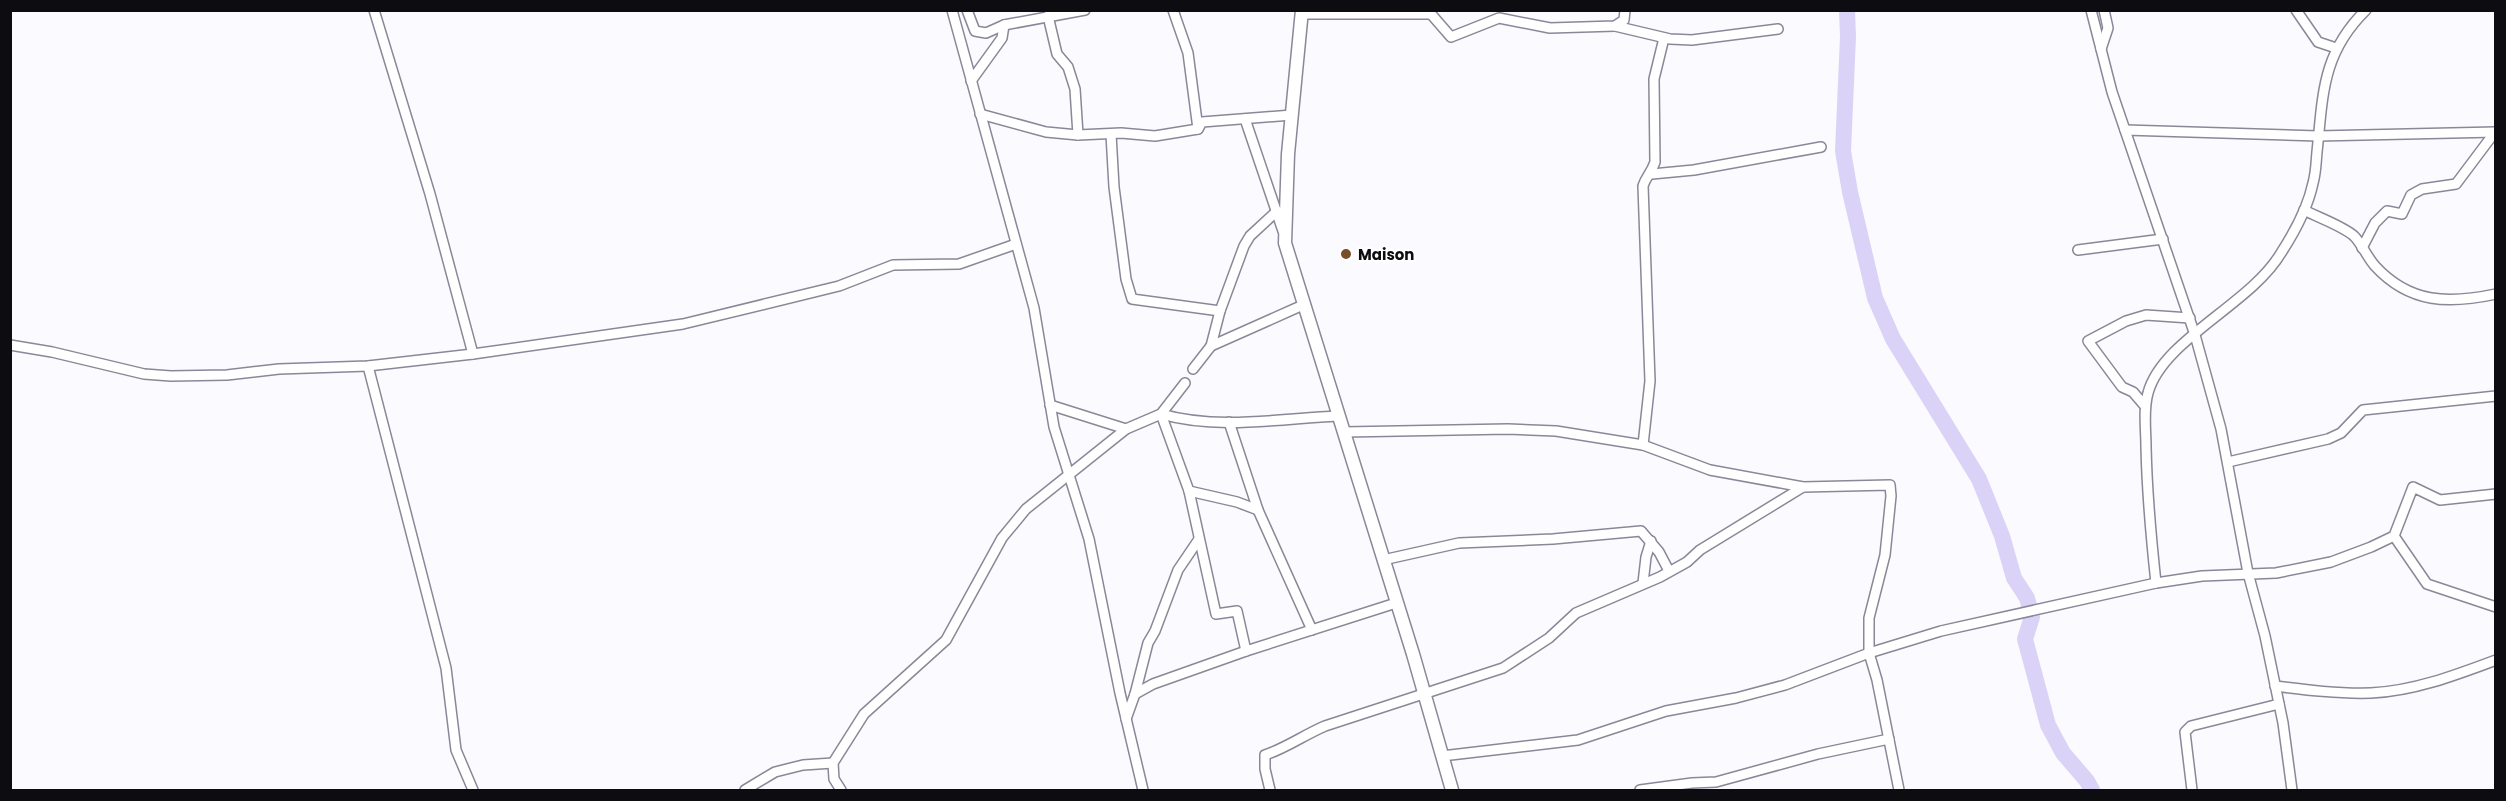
<svg xmlns="http://www.w3.org/2000/svg" width="2506" height="801" font-family="Poppins,sans-serif">
	<style>
		.lines { fill: none; stroke-linecap: round; stroke-linejoin: round }
		.river { stroke: #dbd2f7; stroke-width: 16 }
		.street-casing { stroke: #8b8798; stroke-width: 12 }
		.secondary-casing { stroke: #8b8798; stroke-width: 15 }
		.street { stroke: #fff; stroke-width: 9 }
		.secondary { stroke: #fff; stroke-width: 12 }
		.poi-dot { fill: #75502b; stroke: #fff; stroke-width: 2 }
		.labels { text-anchor: middle; dominant-baseline: central; stroke-width: 4.5; stroke-linejoin: round; paint-order: stroke }
		.poi-label { font-size: 15px; font-weight: bold; fill: #0d0c11; stroke: #fff; text-anchor: start }
	</style>
	<rect width="100%" height="100%" fill="#fbfafe"/>
	<g class="lines">
		<!-- river -->
		<path class="river" d="M1847 10 1848 37 1843 151 1850 192 1875 298 1893 339 1979 479 2002 536 2014 578 2027 598 2032 617 2025 639 2048 725 2063 753 2087 781 2092 790"/>
		<defs>
			<g id="street">
				<path d="M374 10 430 194 473 354"/>
				<path d="M952 10 1034 308 1054 427 1089 539 1120 693 1143 790"/>
				<path d="M967 10 975 31 986 33 1004 25 1085 10"/>
				<path d="M1173 10 1188 53 1198 129"/>
				<path d="M2091 10 2112 92 2195 335 2221 429 2248 573 2265 636 2283 723 2292 790"/>
				<path d="M2296 10 2318 42 2336 48"/>
				<path d="M1302 14H1431L1451 37 1499 18 1550 28 1615 26 1624 20 1625 10"/>
				<path d="M1048 16 1057 54 1068 67 1075 89 1078 135"/>
				<path d="M1615 26 1670 39 1692 40 1778 29"/>
				<path d="M2101 49 2108 28 2104 10"/>
				<path d="M971 81 1002 38 1004 25"/>
				<path d="M980 114 1046 132 1078 135 1121 133 1155 136 1198 129 1202 122 1292 115"/>
				<path d="M1245 119 1283 231"/>
				<path d="M2125 130 2318 136 2496 132"/>
				<path d="M1111 134 1114 187 1126 279 1132 299 1220 311"/>
				<path d="M1652 174 1694 170 1821 147"/>
				<path d="M2304 210C2317 217 2343 226 2354 236 2362 244 2367 257 2375 266 2410 304 2449 304 2496 294"/>
				<path d="M2362 248 2375 223 2387 211 2402 214 2411 195 2422 189 2456 184 2495 132"/>
				<path d="M2078 250 2163 239"/>
				<path d="M10 345 52 352 144 374 171 376 227 375 279 369 368 366 473 354 683 324 839 286 893 265 959 264 1016 244"/>
				<path d="M1211 346 1220 311 1244 246 1250 236 1277 211"/>
				<path d="M368 366 446 668 456 750 473 790"/>
				<path d="M1193 369 1211 346 1303 305"/>
				<path d="M1050 405 1126 429"/>
				<path d="M2145 406 2133 392 2122 387 2088 341 2126 321 2146 315 2190 318"/>
				<path d="M1161 414 1189 491 1216 614 1237 611 1246 651"/>
				<path d="M1161 414C1217 430 1279 419 1337 416"/>
				<path d="M1229 422 1258 510 1312 630"/>
				<path d="M1344 432 1508 429 1556 431 1643 445 1710 470 1803 487 1890 485 1891 496 1885 555 1869 618V653L1877 680 1899 790"/>
				<path d="M1643 445 1650 381 1643 186C1646 176 1651 174 1655 162L1654 79 1664 38"/>
				<path d="M2228 462 2328 439 2341 433 2363 410 2496 396"/>
				<path d="M1189 491 1237 502 1258 510"/>
				<path d="M2394 536 2427 584 2496 607"/>
				<path d="M1383 560 1459 543 1553 539 1641 531 1659 552 1669 571"/>
				<path d="M1643 583 1646 557 1651 541"/>
				<path d="M2156 583C2151 537 2147 492 2146 447 2146 429 2143 410 2148 393 2162 340 2251 304 2281 253 2294 233 2308 207 2313 183 2316 173 2316 162 2317 152 2323 94 2322 53 2366 10"/>
				<path d="M2275 686C2307 690 2339 694 2371 693 2414 691 2456 675 2496 660"/>
				<path d="M1135 694 1153 684 1246 651 1396 603"/>
				<path d="M1126 719 1135 694 1148 643 1155 631 1178 570 1199 539"/>
				<path d="M1442 756 1578 740 1666 711 1736 698 1785 685 1869 653 1941 631 2156 583 2202 576 2276 573 2331 562 2371 547 2394 536 2413 487 2440 500 2496 494"/>
				<path d="M745 790 775 772 803 765 833 763"/>
				<path d="M841 790 834 779 833 763 864 714 946 640 1002 538 1026 509 1126 429 1161 414 1185 383"/>
				<path d="M1270 790 1265 769V755C1286 748 1304 735 1325 726L1503 668 1549 638 1576 613 1660 577 1687 562 1700 550 1803 487"/>
				<path d="M1640 790 1692 783 1716 782 1818 754 1889 739"/>
				<path d="M2192 790 2185 732 2191 726 2279 704"/>
			</g>
			<path id="secondary" d="M1302 10 1288 154 1285 243 1413 654 1452 790"/>
		</defs>
		<!-- street casing -->
		<use href="#street" class="street-casing"/>
		<!-- secondary casing -->
		<use href="#secondary" class="secondary-casing"/>
		<!-- street -->
		<use href="#street" class="street"/>
		<!-- secondary -->
		<use href="#secondary" class="secondary"/>
	</g>
	<!-- markers -->
	<circle class="poi-dot" cx="1346" cy="254" r="6"/>
	<g class="labels">
		<!-- poi labels -->
		<g class="poi-label">
			<text x="1358" y="254">Maison</text>
		</g>
	</g>
	<!-- border -->
	<rect width="2506" height="801" fill="none" stroke="#0d0c11" stroke-width="24"/>
</svg>
